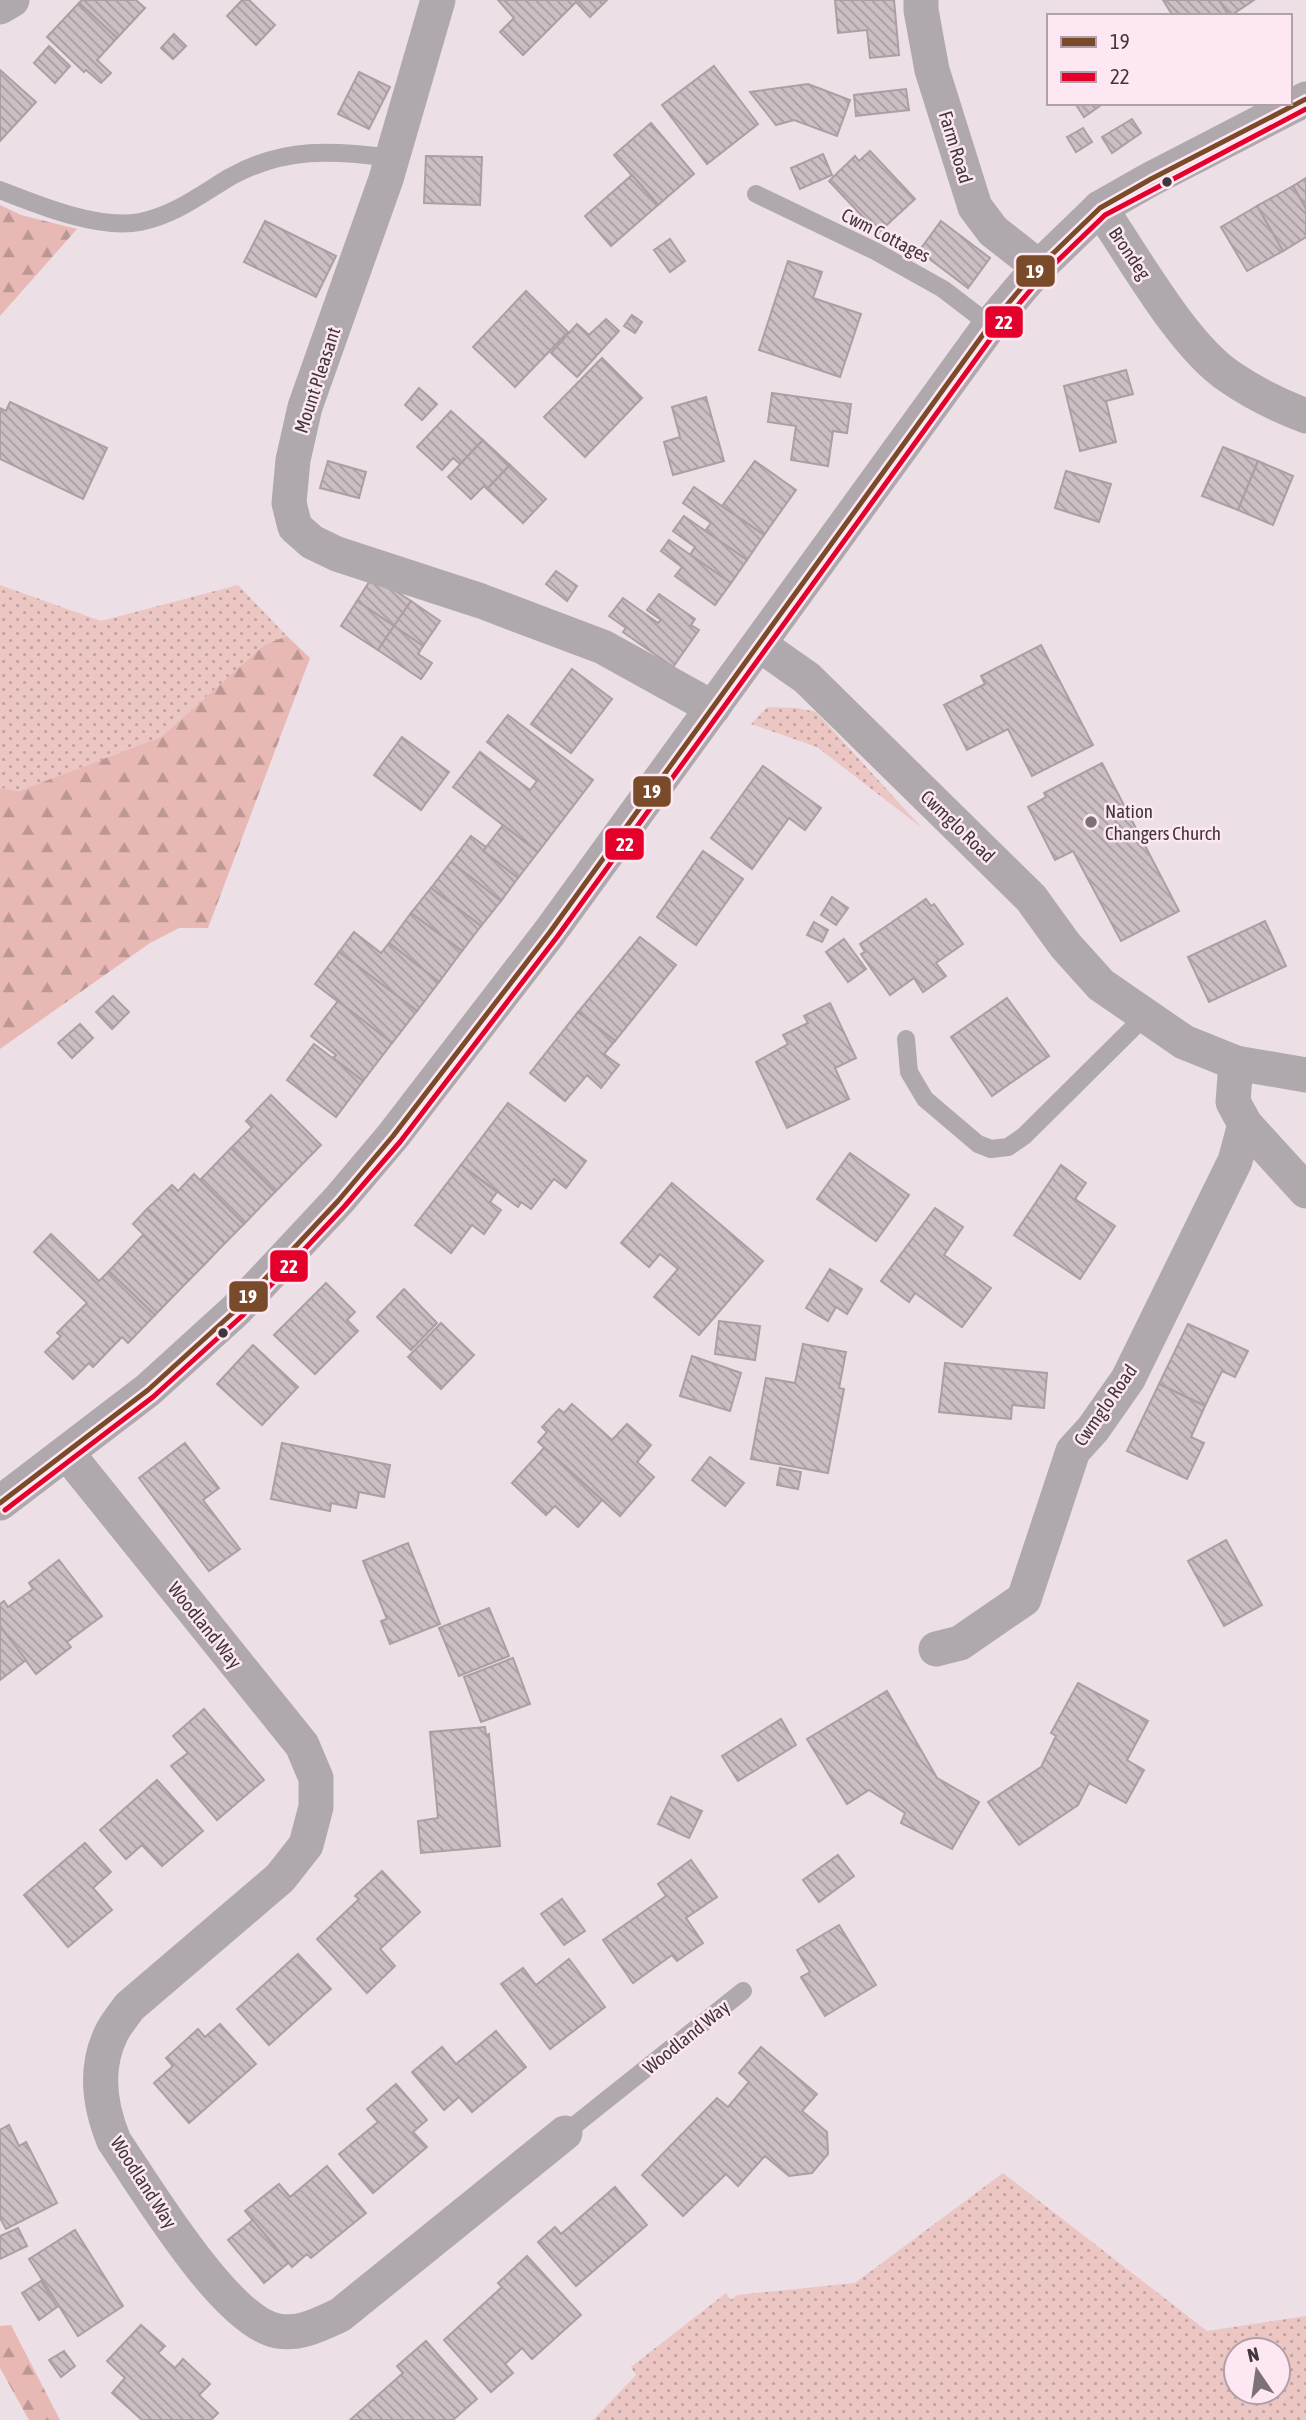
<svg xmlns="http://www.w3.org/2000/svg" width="1306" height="2420" font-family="'Asap Condensed',sans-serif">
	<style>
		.grass { fill: url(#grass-dots); fill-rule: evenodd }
		.forest { fill: url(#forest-firs) }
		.building { fill: url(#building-back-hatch); stroke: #aa9fa3; stroke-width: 2 }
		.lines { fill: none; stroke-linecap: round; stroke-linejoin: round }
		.service { stroke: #afa9ad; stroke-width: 18 }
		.minor { stroke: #afa9ad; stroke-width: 35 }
		.bus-1-casing { stroke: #fde7f2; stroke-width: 10 }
		.bus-2-casing { stroke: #fde7f2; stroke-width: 10 }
		.bus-1 { stroke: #7a4b2a; stroke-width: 5 }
		.bus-2 { stroke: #e4002b; stroke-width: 5 }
		.bus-dot { fill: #40363b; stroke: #fde7f2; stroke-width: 2.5 }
		.poi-dot { fill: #7d7177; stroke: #fde7f2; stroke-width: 2.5 }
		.labels { text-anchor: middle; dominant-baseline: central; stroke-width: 5; stroke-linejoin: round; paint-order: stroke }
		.street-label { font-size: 19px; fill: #40363b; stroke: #fde7f2 }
		.poi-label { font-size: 19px; fill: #40363b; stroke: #fde7f2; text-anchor: start }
		.line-badge { stroke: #fde7f2; stroke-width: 2.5 }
		.badge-label { font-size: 19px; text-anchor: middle; font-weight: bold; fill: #fff }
	</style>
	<defs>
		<pattern id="grass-dots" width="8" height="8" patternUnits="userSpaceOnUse" patternTransform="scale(1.75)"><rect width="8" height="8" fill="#ebc6c3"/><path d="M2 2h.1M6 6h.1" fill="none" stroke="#c0a2a0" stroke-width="1.8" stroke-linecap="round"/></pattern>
		<pattern id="forest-firs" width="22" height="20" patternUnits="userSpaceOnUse" patternTransform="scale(1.75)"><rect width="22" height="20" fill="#e8b9b4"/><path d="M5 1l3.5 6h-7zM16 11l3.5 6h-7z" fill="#bd9794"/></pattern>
		<pattern id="building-back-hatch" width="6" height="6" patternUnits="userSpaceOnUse" patternTransform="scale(1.75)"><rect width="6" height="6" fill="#cbbfc3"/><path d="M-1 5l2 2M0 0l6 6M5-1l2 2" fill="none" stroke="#a69ca0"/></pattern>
	</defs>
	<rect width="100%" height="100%" fill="#eddfe6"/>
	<!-- grass -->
	<g class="grass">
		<path d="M0 585 101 621 238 585 287 636 264 645 161 737 19 791 0 788Z"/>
		<path d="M767 707 797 708 816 712 922 828 817 747 751 724Z"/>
		<path d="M1003 2173 1207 2331 1306 2316V2420H593L636 2375 631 2367 726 2293 731 2300 737 2295 855 2283ZM1278 2350V2392H1236V2350Z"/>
	</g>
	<!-- forest -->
	<g class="forest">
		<path d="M0 205 21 215 77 229 0 316Z"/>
		<path d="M287 636 310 658 208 928H179L150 943 0 1049V788L19 791 161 737 264 645Z"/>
		<path d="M11 2325 60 2420H29L0 2368V2326Z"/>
	</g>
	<!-- building -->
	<g class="building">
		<path d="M82 0H136L145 8 117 38 79 3Z"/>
		<path d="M242 0H249L275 25 256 45 227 16Z"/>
		<path d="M498 0H607L590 17 576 2 523 55 500 32 514 18Z"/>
		<path d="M835 0H894L899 55 870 58 867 30 838 33Z"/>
		<path d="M1163 0H1219L1229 16H1173Z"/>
		<path d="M1219 0H1254L1230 16Z"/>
		<path d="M79 3 117 38 97 60 111 73 101 83 86 70 84 72 47 37Z"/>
		<path d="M174 34 186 46 173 59 161 48Z"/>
		<path d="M49 46 70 66 55 83 34 63Z"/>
		<path d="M714 66 758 124 707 164 662 105Z"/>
		<path d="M0 70 36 102 0 141Z"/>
		<path d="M359 72 390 87 369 129 338 114Z"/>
		<path d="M808 84 850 100 837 136 794 120 776 125 750 92Z"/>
		<path d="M906 89 909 110 856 116 854 95Z"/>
		<path d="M1075 103H1104L1084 117Z"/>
		<path d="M1132 119 1141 133 1112 153 1102 137Z"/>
		<path d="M651 123 694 174 658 205 614 155Z"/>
		<path d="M1083 128 1092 142 1076 152 1067 137Z"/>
		<path d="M870 151 915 199 878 233 829 181 855 156 859 161Z"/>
		<path d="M823 154 832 175 800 189 791 168Z"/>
		<path d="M426 156 482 157 480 205 424 203Z"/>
		<path d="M632 175 658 205 611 246 585 216Z"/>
		<path d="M1306 178V209L1293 186Z"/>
		<path d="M1293 186 1306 209V237L1283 251 1257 206Z"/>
		<path d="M1257 206 1283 251 1247 271 1221 227Z"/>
		<path d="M265 221 336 256 316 297 244 262Z"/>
		<path d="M941 221 990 258 968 288 919 251Z"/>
		<path d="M670 239 685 261 670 272 654 250Z"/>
		<path d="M788 261 822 272 813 298 861 314 840 377 759 350Z"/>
		<path d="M526 291 568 332 515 387 473 347Z"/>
		<path d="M632 315 642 322 635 333 624 326Z"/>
		<path d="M606 319 619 331 577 377 551 353 577 324 589 335Z"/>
		<path d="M602 358 642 398 585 457 544 417Z"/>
		<path d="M1126 370 1133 394 1106 401 1116 442 1080 451 1064 386Z"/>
		<path d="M419 388 437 404 422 420 405 405Z"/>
		<path d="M772 393 851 404 847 433 833 431 828 466 791 460 796 426 768 422Z"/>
		<path d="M706 397 724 461 673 475 664 442 680 437 672 407Z"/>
		<path d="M10 402 107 448 83 499 0 459V408L6 411Z"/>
		<path d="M451 411 483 440 460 464 453 458 442 470 417 447Z"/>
		<path d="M483 440 510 465 487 489 484 486 471 499 448 477Z"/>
		<path d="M1223 447 1258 461 1238 510 1202 496Z"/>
		<path d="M328 461 366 472 359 498 320 488Z"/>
		<path d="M755 461 796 490 764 535 722 506Z"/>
		<path d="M1258 461 1293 476 1273 525 1238 510Z"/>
		<path d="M510 465 546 499 523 523 487 489Z"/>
		<path d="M1066 471 1111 484 1099 522 1055 508Z"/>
		<path d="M694 487 764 535 747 560 705 531 711 523 683 503Z"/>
		<path d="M684 516 747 560 731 583 690 555 695 547 673 531Z"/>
		<path d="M669 540 731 583 715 605 675 576 682 567 661 551Z"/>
		<path d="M556 571 577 586 567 601 546 584Z"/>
		<path d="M373 576 411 601 394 626 357 601Z"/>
		<path d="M659 594 695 619 691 625 699 630 673 667 623 632 626 628 609 616 623 598 658 623 661 620 647 610Z"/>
		<path d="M357 601 394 626 378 650 341 626Z"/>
		<path d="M411 601 440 621 423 646 394 626Z"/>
		<path d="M394 626 423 646 418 654 432 663 421 679 378 650Z"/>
		<path d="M1041 645 1093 745 1032 776 1008 729 967 750 944 705 985 684 981 676Z"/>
		<path d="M572 669 612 699 571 753 531 724Z"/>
		<path d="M508 715 593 780 538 852 453 787 480 752 530 790 537 781 487 742Z"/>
		<path d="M402 737 449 772 421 810 374 775Z"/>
		<path d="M1102 763 1179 911 1121 941 1073 851 1055 860 1028 807 1046 797 1044 793Z"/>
		<path d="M763 766 821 808 805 830 789 818 752 869 711 838Z"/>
		<path d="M503 825 538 852 518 878 483 851Z"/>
		<path d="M471 836 486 847 483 851 518 878 501 901 451 862Z"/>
		<path d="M703 851 743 879 696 945 657 917Z"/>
		<path d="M451 862 501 901 481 926 431 888Z"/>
		<path d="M431 888 481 926 462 951 411 913Z"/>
		<path d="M832 897 848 908 836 925 821 915Z"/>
		<path d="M926 899 931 906 934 904 963 944 936 963 946 976 923 992 914 978 890 995 861 954 865 952 860 944Z"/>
		<path d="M411 913 462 951 439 982 389 943Z"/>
		<path d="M1265 921 1286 966 1209 1002 1188 957Z"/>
		<path d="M814 922 828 930 822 942 807 935Z"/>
		<path d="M354 932 381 953 389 943 439 982 417 1011 339 952Z"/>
		<path d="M640 937 676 965 615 1041 578 1012Z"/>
		<path d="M844 939 866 969 848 982 826 952Z"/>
		<path d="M339 952 417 1011 392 1043 315 984Z"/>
		<path d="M113 996 129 1012 112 1029 96 1012Z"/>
		<path d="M1007 998 1049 1056 992 1096 951 1037Z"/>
		<path d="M338 1001 392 1043 363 1081 333 1058 336 1055 311 1036Z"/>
		<path d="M830 1003 856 1058 835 1068 849 1099 787 1128 756 1062 788 1044 783 1035 808 1023 804 1016Z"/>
		<path d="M578 1012 615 1041 604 1054 619 1065 601 1088 587 1075 565 1101 530 1073Z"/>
		<path d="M80 1024 93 1038 72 1058 58 1043Z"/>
		<path d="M314 1044 363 1081 336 1117 287 1080Z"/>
		<path d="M271 1095 321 1145 275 1192 231 1148 252 1127 246 1121Z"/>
		<path d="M508 1103 586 1161 566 1188 554 1179 531 1209 521 1202 518 1207 461 1165Z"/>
		<path d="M231 1148 275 1192 244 1224 200 1180Z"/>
		<path d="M850 1153 909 1195 876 1241 817 1199Z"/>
		<path d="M461 1165 497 1192 490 1202 501 1210 484 1234 472 1225 451 1253 415 1225Z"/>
		<path d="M1061 1165 1086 1183 1075 1199 1115 1226 1080 1279 1014 1235Z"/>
		<path d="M194 1174 244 1224 225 1243 169 1188 172 1185 178 1191Z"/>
		<path d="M672 1183 763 1261 699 1335 654 1297 678 1269 660 1254 649 1267 621 1243Z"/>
		<path d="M169 1188 225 1243 204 1265 147 1209Z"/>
		<path d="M935 1208 963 1227 944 1255 991 1288 962 1327 915 1293 909 1302 881 1281Z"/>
		<path d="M147 1209 204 1265 189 1280 133 1224Z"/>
		<path d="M51 1234 99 1281 109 1271 155 1315 128 1343 122 1337 93 1367 89 1363 73 1379 45 1352 61 1336 57 1333 87 1303 34 1252Z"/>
		<path d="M143 1235 189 1280 155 1315 109 1271Z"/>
		<path d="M830 1269 862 1289 847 1314 836 1307 828 1321 806 1308Z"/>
		<path d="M326 1283 355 1312 347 1320 358 1331 315 1374 274 1335Z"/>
		<path d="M404 1289 437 1323 411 1350 377 1317Z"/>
		<path d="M719 1321 760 1326 755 1360 715 1354Z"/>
		<path d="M441 1323 474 1355 441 1389 408 1357Z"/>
		<path d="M1188 1324 1248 1351 1235 1377 1222 1371 1205 1406 1159 1384Z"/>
		<path d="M803 1344 846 1352 839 1388 844 1389 828 1473 751 1459 766 1378 795 1383Z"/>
		<path d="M253 1345 298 1387 262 1425 217 1384Z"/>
		<path d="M692 1356 741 1373 730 1411 680 1396Z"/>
		<path d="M945 1363 1047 1373 1044 1408 1012 1405 1011 1419 939 1412Z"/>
		<path d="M1159 1384 1205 1406 1191 1437 1204 1443 1187 1479 1127 1451Z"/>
		<path d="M572 1404 612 1440 627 1424 651 1445 637 1462 654 1477 620 1516 538 1442 547 1432 542 1427 559 1409 564 1413Z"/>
		<path d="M185 1443 219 1488 203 1500 240 1549 209 1571 139 1478Z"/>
		<path d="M282 1443 390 1465 384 1497 359 1492 356 1508 331 1503 330 1511 271 1499Z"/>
		<path d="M544 1448 602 1500 578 1527 555 1506 546 1515 512 1483Z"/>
		<path d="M710 1457 744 1483 725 1506 692 1480Z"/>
		<path d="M780 1468 801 1472 798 1489 777 1485Z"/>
		<path d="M1226 1540 1262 1605 1224 1626 1188 1561Z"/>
		<path d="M408 1543 440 1624 390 1644 381 1621 387 1619 363 1561Z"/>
		<path d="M59 1560 102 1616 67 1642 71 1647 36 1674 0 1626V1604L4 1601 8 1607 33 1589 29 1583Z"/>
		<path d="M489 1608 509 1656 459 1676 439 1628Z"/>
		<path d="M0 1626 26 1660 0 1680Z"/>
		<path d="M513 1658 530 1704 481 1722 464 1677Z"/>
		<path d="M1078 1683 1148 1721 1127 1760 1144 1770 1126 1803 1089 1783 1078 1805 1019 1845 988 1802 1041 1767 1056 1736 1051 1733Z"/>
		<path d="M887 1691 937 1778 979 1802 952 1849 901 1823 905 1813 869 1790 847 1804 807 1739Z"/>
		<path d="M204 1709 264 1780 217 1820 171 1766 188 1753 173 1736Z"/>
		<path d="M781 1719 796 1745 738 1781 722 1756Z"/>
		<path d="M485 1727 486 1735 489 1734 500 1846 421 1853 418 1821 438 1818 430 1732Z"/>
		<path d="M157 1780 203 1831 162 1866 142 1845 126 1859 100 1830Z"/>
		<path d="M671 1797 702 1811 689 1838 658 1824Z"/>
		<path d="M85 1843 111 1872 93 1888 112 1910 68 1947 24 1895Z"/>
		<path d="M838 1855 854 1876 819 1902 803 1880Z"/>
		<path d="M691 1860 717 1897 686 1918 703 1943 677 1961 672 1955 633 1983 603 1940 666 1896 658 1884Z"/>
		<path d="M382 1871 420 1912 380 1949 395 1966 367 1993 317 1939 359 1899 355 1896Z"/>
		<path d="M562 1899 585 1931 564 1945 541 1914Z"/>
		<path d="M839 1925 876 1985 825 2016 801 1977 810 1972 797 1950Z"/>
		<path d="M298 1954 331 1989 269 2045 237 2009Z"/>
		<path d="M569 1959 605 2007 550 2049 501 1984 523 1968 536 1985Z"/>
		<path d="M220 2024 256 2064 189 2123 154 2083 173 2066 166 2058 198 2029 205 2037Z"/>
		<path d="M496 2031 526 2067 472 2112 459 2097 444 2110 412 2072 442 2047 456 2064Z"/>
		<path d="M761 2047 817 2094 802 2111 827 2132 828 2154 812 2173 789 2176 765 2156 738 2186 726 2174 683 2216 642 2175 717 2098 728 2107 749 2082 739 2073Z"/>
		<path d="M396 2084 427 2120 413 2132 427 2147 373 2193 339 2154 378 2122 367 2109Z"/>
		<path d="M9 2125 19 2146 26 2142 57 2203 6 2229 0 2218V2130Z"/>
		<path d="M327 2166 366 2213 311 2258 307 2254 292 2267 245 2211 279 2184 290 2197Z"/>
		<path d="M615 2187 647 2225 576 2286 538 2242 555 2227 561 2234Z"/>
		<path d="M253 2220 288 2263 264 2283 228 2240Z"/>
		<path d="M18 2228 27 2246 0 2259V2236Z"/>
		<path d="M75 2230 123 2306 78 2336 29 2259Z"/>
		<path d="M527 2256 581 2315 532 2359 522 2348 505 2364 513 2373 491 2392 444 2340 502 2287 498 2283Z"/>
		<path d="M41 2281 57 2307 39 2320 22 2293Z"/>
		<path d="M141 2325 165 2346 158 2353 175 2368 183 2359 210 2384 199 2395 218 2413 211 2420H142L112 2393 125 2378 107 2361Z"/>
		<path d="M426 2341 477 2399 453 2420H350L403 2373 397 2366Z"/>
		<path d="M64 2351 75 2366 61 2377 49 2360Z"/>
	</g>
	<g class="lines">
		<!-- service -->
		<g class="service">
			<path d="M0 190C38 205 99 230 140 222 175 215 200 195 230 177 284 147 333 150 392 158"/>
			<path d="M756 194 875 251 943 289 990 325"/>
			<path d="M906 1039 909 1072 925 1099 978 1144 991 1149 1008 1147 1024 1136 1147 1014"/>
			<path d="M565 2133 743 1991"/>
		</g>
		<!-- minor -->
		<g class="minor">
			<path d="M438 0 386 179 305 407 293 460 289 503 295 527 312 542 337 554 481 601 603 647 713 708"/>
			<path d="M921 0V10L932 70 975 207 993 231 1039 267"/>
			<path d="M0 7 12 0"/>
			<path d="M1100 208C1134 257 1182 345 1230 377 1253 393 1280 406 1306 416"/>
			<path d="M760 645 807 678 1031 898 1065 945 1101 985 1184 1042 1236 1063 1233 1102 1245 1124 1306 1191"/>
			<path d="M1236 1063 1306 1075"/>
			<path d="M67 1453 302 1745 316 1778V1807L306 1845 280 1878 129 2007C123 2016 115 2025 111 2034 94 2069 100 2107 114 2141 144 2185 226 2323 278 2331 300 2335 320 2324 340 2315L565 2133"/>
			<path d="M0 1503 148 1390 236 1310 338 1201 393 1136 550 932 990 325 1039 267 1100 208 1151 179 1306 99"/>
			<path d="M936 1649 960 1643 1024 1599 1073 1451 1093 1429 1128 1379 1235 1161 1245 1124"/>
		</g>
		<defs>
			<path id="bus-1" d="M0 1503 148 1390 236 1310 338 1201 393 1136 550 932 990 325 1039 267 1100 208 1151 179 1306 99"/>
			<path id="bus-2" d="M5 1510 153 1397 242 1316 344 1207 400 1142 557 937 997 330 1045 273 1105 215 1306 109"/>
		</defs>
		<!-- bus-1 casing -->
		<use href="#bus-1" class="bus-1-casing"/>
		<!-- bus-2 casing -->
		<use href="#bus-2" class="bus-2-casing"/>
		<!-- bus-1 -->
		<use href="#bus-1" class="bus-1"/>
		<!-- bus-2 -->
		<use href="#bus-2" class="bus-2"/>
	</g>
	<!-- markers -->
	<g class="bus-dot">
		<circle cx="1167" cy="182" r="6"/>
		<circle cx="223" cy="1333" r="6"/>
	</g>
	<circle class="poi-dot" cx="1091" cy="822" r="7"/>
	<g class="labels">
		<!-- street labels -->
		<g class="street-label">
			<text transform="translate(956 147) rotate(73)">Farm Road</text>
			<text transform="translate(886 235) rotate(27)">Cwm Cottages</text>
			<text transform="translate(1130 253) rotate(56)">Brondeg</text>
			<text transform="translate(317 380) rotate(-72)">Mount Pleasant</text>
			<text transform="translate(958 826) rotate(44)">Cwmglo Road</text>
			<text transform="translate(1105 1405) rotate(-55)">Cwmglo Road</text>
			<text transform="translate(205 1625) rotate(51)">Woodland Way</text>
			<text transform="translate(686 2037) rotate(-39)">Woodland Way</text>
			<text transform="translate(144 2182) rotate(57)">Woodland Way</text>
		</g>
		<!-- poi labels -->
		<g class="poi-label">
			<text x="1105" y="811">Nation<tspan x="1105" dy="22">Changers Church</tspan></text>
		</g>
	</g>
	<g class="line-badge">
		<rect x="1015" y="254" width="41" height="34" rx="7" fill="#7a4b2a"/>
		<rect x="984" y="305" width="40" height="34" rx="7" fill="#e4002b"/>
		<rect x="632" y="775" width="40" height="33" rx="7" fill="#7a4b2a"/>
		<rect x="604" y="827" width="41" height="34" rx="7" fill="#e4002b"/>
		<rect x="269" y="1249" width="40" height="34" rx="7" fill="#e4002b"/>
		<rect x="228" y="1280" width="41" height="33" rx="7" fill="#7a4b2a"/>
	</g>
	<g class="badge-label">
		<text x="1035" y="278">19</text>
		<text x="1004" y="329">22</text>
		<text x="652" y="798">19</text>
		<text x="625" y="851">22</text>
		<text x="289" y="1273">22</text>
		<text x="248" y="1303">19</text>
	</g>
	<!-- legend -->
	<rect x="1047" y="14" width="245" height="91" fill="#fde7f2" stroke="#b1a0a9" stroke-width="2"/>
	<rect x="1061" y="37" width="35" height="10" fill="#7a4b2a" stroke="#b1a0a9" stroke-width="2"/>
	<text x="1110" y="49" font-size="21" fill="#40363b">19</text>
	<rect x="1061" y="72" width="35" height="10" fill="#e4002b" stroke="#b1a0a9" stroke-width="2"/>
	<text x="1110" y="84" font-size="21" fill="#40363b">22</text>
	<!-- north arrow -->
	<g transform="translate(1257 2371) rotate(347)"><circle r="33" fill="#fde7f2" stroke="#b1a0a9" stroke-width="2"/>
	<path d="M0-5L12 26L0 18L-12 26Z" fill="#7d7177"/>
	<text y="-10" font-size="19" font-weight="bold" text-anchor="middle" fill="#40363b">N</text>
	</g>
</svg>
